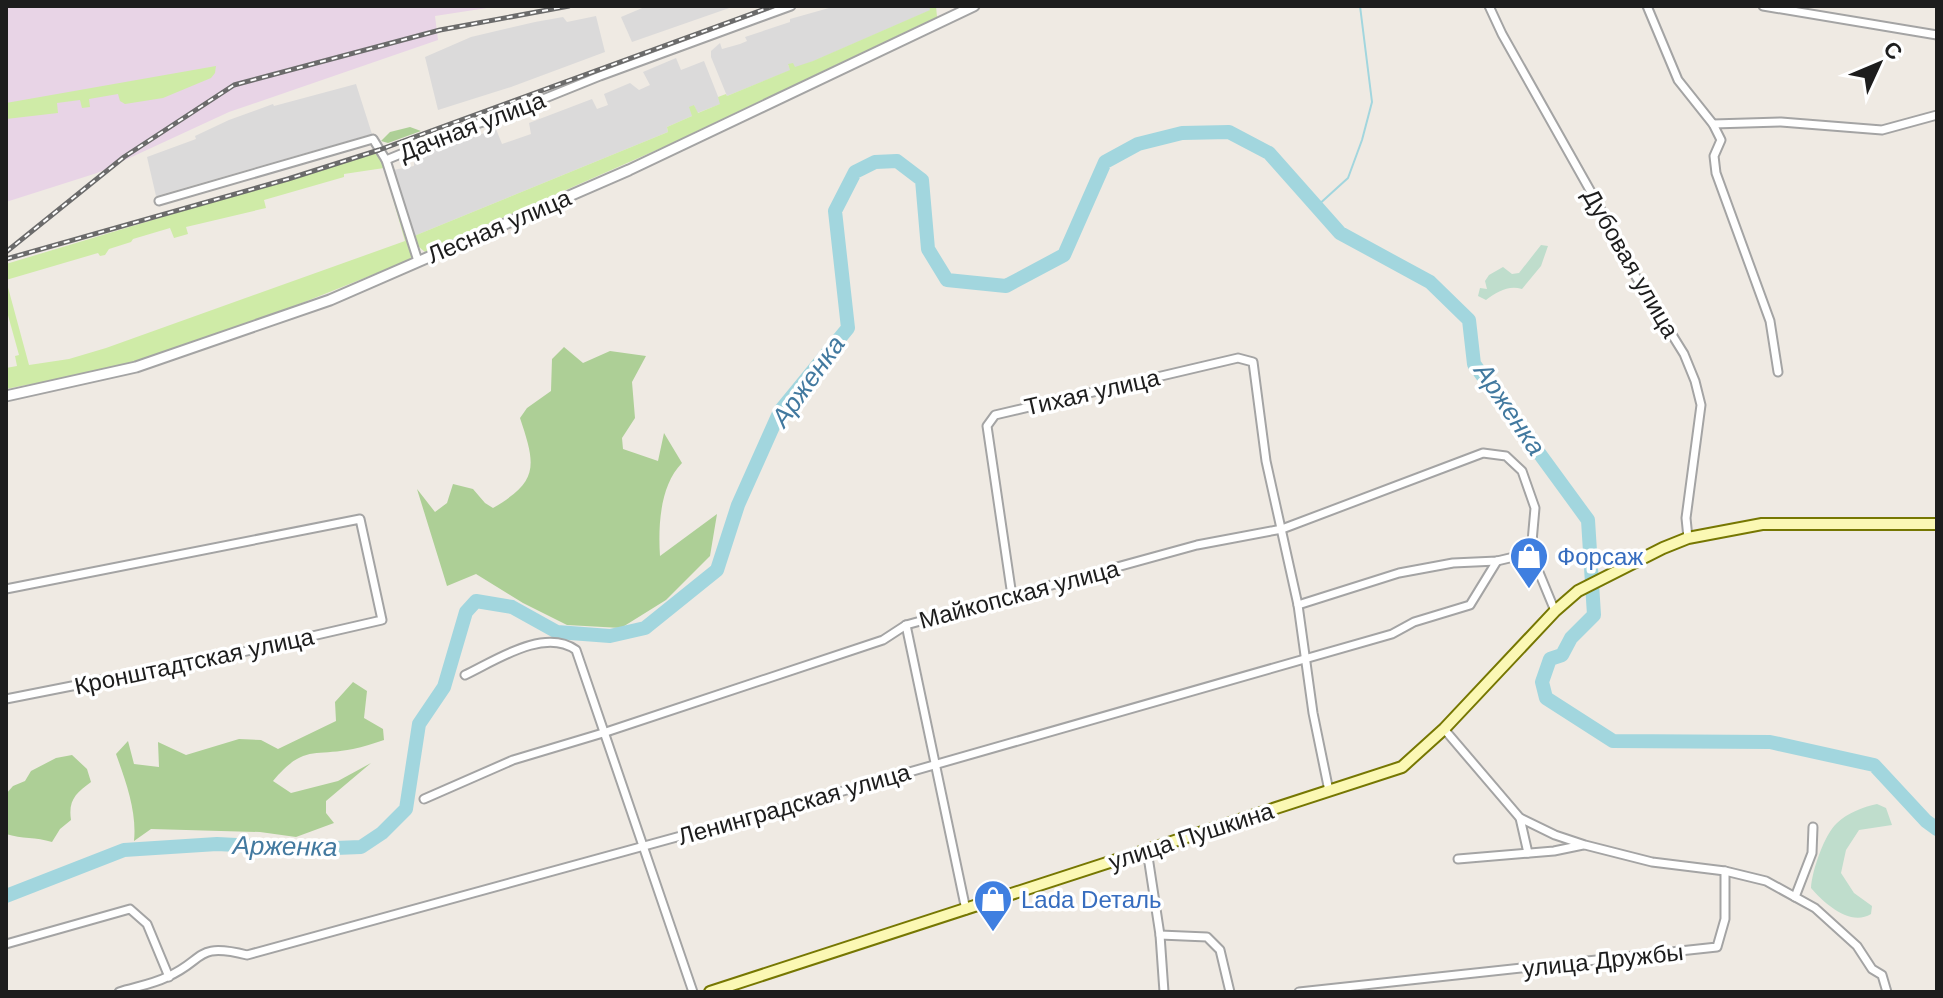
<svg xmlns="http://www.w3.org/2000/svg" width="1943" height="998" font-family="Helvetica,sans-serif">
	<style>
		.residential { fill: #dbdada }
		.industrial { fill: #e8d4e6 }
		.grass { fill: #cfeba7; fill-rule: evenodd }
		.forest { fill: #adcf96 }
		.wetland { fill: #bfddcc }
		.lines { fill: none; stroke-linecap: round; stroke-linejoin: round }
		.stream { stroke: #a2d6de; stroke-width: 2 }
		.river { stroke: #a2d6de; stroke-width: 14 }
		.minor-casing { stroke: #a4a4a4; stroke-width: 11 }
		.tertiary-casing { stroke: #a4a4a4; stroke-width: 13 }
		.secondary-casing { stroke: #767702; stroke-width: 14 }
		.minor { stroke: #fff; stroke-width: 7 }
		.tertiary { stroke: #fff; stroke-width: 9 }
		.secondary { stroke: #fbf8b4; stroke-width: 10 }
		.rail-casing { stroke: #6b6b6b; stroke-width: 5 }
		.rail { stroke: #fff; stroke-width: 2; stroke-dasharray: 6; stroke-linecap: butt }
		.labels { text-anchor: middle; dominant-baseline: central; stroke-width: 7; stroke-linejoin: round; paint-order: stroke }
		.street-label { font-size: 24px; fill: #1d1d1d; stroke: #fff }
		.shop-label { font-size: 24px; fill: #366cbe; stroke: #fff; text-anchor: start }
		.water-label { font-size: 26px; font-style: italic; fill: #42799f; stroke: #fff }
	</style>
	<rect width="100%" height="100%" fill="#efeae3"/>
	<!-- residential -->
	<g class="residential">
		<path d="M647 6H735L632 42 621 17Z"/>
		<path d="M836 6H929L931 10 814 61 795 68 788 65 791 70 727 96 711 57V51L720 43 722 49 740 44 747 41 745 37 790 22V19Z"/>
		<path d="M596 16 605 52 511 87 438 110 425 57 471 37 535 22 563 17 567 22Z"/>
		<path d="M676 58 681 70 704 61 721 104 697 113 694 105 692 116 667 127 668 132 414 236 393 170 414 166V152L467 130 470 138 496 129 502 144 531 134 529 123 592 99 597 109 608 105 604 94 630 83 639 90 650 85 643 72Z"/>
		<path d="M356 84 372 134 156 196 147 157 196 139 195 136 229 120 273 104 274 106Z"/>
	</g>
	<!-- industrial -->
	<path class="industrial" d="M6 6H500L435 16 438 40 229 112 97 173 6 202Z"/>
	<!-- grass -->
	<g class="grass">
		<path d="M929 6H936L937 17 668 145 425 252 418 246 414 236 668 132 667 127 692 116 689 107 694 105 698 113 720 104 718 97 726 94 727 96 790 70 788 64 793 63 795 67 813 61 930 10Z"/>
		<path d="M216 66 215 73 211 78 163 98 125 104 120 101 118 94 89 99 90 107 82 108 80 100 57 103 58 113 6 119V103Z"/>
		<path d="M379 152 413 255 409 260C317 297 221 338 126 364 87 375 46 381 6 389V368L17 366 15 356 19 355 6 308V264ZM384 168 405 241 106 348 69 359 29 365 6 280 98 253 100 256 105 255 109 249 131 242 133 239 170 228 174 238 188 234 186 227 266 208 264 200 344 177V174Z"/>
	</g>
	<!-- forest -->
	<g class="forest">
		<path d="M410 127 421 131 388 143 381 141 390 132Z"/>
		<path d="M564 347 583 363 610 351 646 356 632 382 635 418 622 438 623 449 658 461 664 433 682 463C660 485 658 526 660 556L717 514 710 556 666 600 621 628 567 625 523 603 476 574 447 586 417 489 435 512 447 503 453 484 473 489 485 503 493 508C539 481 536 466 520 418L527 408 551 391 552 359Z"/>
		<path d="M353 682 367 691 364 718 383 729 384 740C374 743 363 747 353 749 313 757 304 744 273 781L291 793 338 781 371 763 326 801V813L334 823 296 837 260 832 151 829 134 841C137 812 126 782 116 754L128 741 134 764 159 767 158 742 186 755 239 739 261 740 278 749 336 721 335 702Z"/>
		<path d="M72 755 87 769 91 782C76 793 68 800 71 820L60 829 52 842C36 837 22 839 6 834V794L13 786 25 781 31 771 56 758Z"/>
	</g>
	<!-- wetland -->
	<g class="wetland">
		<path d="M1541 245 1548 246 1541 266 1522 289C1508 285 1497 292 1486 300L1478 296 1480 288 1487 289 1485 281 1489 275 1503 267 1512 274 1519 273Z"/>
		<path d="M1877 804 1886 808 1892 825 1859 830 1846 850 1841 873 1854 893 1872 906 1871 914C1850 927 1824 903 1811 888 1812 871 1824 835 1837 823 1847 813 1863 807 1877 804Z"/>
	</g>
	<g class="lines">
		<!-- stream -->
		<path class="stream" d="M1316 207 1348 178 1362 140 1372 102 1360 6"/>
		<!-- river -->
		<path class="river" d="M6 896 124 850 217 844 310 849 361 847 382 833 406 809 419 724 444 687 466 612 476 601 512 607 557 632 610 636 645 628 717 570 738 505 780 411 848 328 835 211 855 172 875 162 897 161 922 180 928 249 947 280 1006 286 1064 255 1105 162 1138 144 1182 133 1229 132 1269 153 1340 233 1430 282 1469 320 1474 364 1588 520 1594 615 1571 638 1562 655 1550 659 1542 682 1546 698 1613 741 1770 742 1874 765 1926 821 1937 829"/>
		<defs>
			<g id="minor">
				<path d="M1489 6 1502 34 1600 208 1620 251 1684 354 1695 381 1701 405 1686 518 1688 538"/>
				<path d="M1647 6 1678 80 1713 124 1721 140 1714 156 1716 173 1770 321 1778 372"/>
				<path d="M1763 6 1937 35"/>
				<path d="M1713 124 1781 122 1882 130 1937 115"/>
				<path d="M386 160 418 261"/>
				<path d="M159 201 373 139 386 160 464 128 531 107 543 99 600 76 791 6"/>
				<path d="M6 589 360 519 382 620 234 654 6 699"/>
				<path d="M1012 596 987 426 995 415 1238 358 1253 362 1266 461 1298 605 1313 713 1329 791"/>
				<path d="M1298 605 1399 573 1453 563 1497 561 1531 553 1555 611"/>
				<path d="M906 625 966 910"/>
				<path d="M465 675C495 661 544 627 576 650L693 992"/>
				<path d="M1444 729 1520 818 1555 835 1585 845 1652 862 1725 871 1766 881 1815 908 1857 946 1872 969 1882 975 1887 992"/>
				<path d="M424 799 513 760 603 733 883 640 906 625 1197 545 1282 529 1483 453 1506 456 1522 471 1535 508 1531 553"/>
				<path d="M1520 818 1528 853"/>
				<path d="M1147 850 1160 935 1164 992"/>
				<path d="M1458 859 1554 851 1583 845"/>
				<path d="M1795 897 1812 853 1813 827"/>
				<path d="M1160 935 1207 937 1220 950 1230 992"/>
				<path d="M6 944 130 909 147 924 169 977"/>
				<path d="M119 992C135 987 153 984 167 977 206 960 194 942 247 955L801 803 1392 634 1414 622 1470 605 1497 561"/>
				<path d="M1299 992 1717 947 1725 919V871"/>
			</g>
			<path id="tertiary" d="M6 396 136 367 330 300 629 170 974 6"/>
			<path id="secondary" d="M710 992 1402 767 1444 729 1555 611 1578 591 1663 548 1688 538 1762 524H1937"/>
		</defs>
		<!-- minor casing -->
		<use href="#minor" class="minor-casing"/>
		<!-- tertiary casing -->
		<use href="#tertiary" class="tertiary-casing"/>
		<!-- secondary casing -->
		<use href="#secondary" class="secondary-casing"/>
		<!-- minor -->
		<use href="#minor" class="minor"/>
		<!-- tertiary -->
		<use href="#tertiary" class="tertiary"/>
		<!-- secondary -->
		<use href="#secondary" class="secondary"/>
		<defs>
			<g id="rail">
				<path d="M6 252 124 157 234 85 440 30 569 6"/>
				<path d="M6 259 288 179 379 150 773 6"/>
			</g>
		</defs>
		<!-- rail casing -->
		<use href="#rail" class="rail-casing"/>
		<!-- rail -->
		<use href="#rail" class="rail"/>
	</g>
	<!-- icons -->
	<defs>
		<symbol id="shop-pin" viewBox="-11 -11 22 30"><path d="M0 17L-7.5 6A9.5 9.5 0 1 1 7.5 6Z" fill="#3f7fe0" stroke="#fff"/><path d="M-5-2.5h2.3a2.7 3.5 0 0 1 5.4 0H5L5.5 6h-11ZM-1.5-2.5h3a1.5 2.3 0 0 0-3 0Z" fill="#fff"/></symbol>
	</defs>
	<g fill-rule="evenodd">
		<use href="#shop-pin" x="1507" y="534" width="44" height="60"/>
		<use href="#shop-pin" x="971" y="877" width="44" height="60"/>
	</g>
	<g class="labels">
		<!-- street labels -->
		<g class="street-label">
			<text transform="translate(472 126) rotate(-21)">Дачная улица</text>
			<text transform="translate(499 226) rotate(-23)">Лесная улица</text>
			<text transform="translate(1631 263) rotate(60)">Дубовая улица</text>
			<text transform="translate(1092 392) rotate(-13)">Тихая улица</text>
			<text transform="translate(1019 594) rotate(-15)">Майкопская улица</text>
			<text transform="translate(194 661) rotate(-12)">Кронштадтская улица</text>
			<text transform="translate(794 804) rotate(-16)">Ленинградская улица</text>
			<text transform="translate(1191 836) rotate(-18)">улица Пушкина</text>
			<text transform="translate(1603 960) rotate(-6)">улица Дружбы</text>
		</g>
		<!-- shop labels -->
		<g class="shop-label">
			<text x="1557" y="556">Форсаж</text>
			<text x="1021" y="899">Lada Dеталь</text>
		</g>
		<!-- water labels -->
		<g class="water-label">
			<text transform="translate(808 381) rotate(-54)">Арженка</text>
			<text transform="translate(1510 409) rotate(56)">Арженка</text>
			<text transform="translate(285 846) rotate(1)">Арженка</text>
		</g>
	</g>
	<!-- border -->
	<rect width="1943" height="998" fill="none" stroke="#1d1d1d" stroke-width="16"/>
	<!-- north arrow -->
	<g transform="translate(1879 64) rotate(46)" stroke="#ffffff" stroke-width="6" paint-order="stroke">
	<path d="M0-6L14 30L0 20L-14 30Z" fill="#1d1d1d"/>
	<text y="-12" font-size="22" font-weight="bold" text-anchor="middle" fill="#1d1d1d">С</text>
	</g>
</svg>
